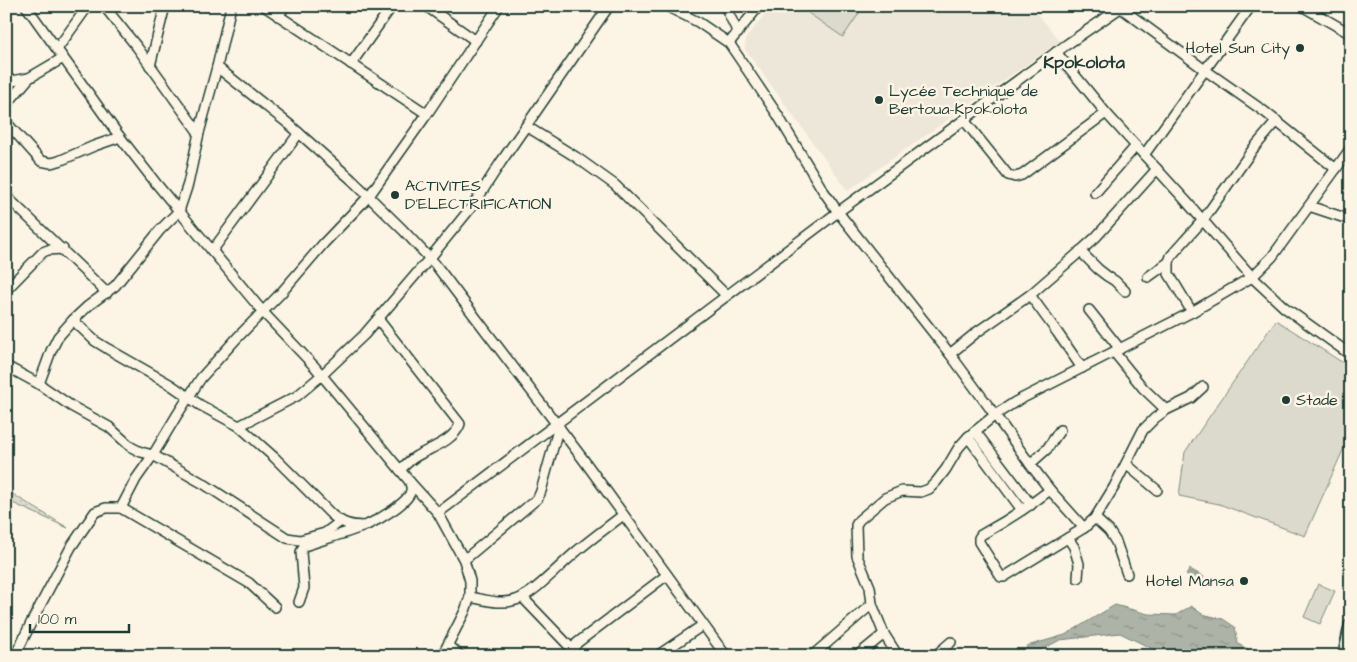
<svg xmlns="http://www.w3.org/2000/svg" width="1357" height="662" font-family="'Architects Daughter',sans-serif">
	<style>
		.built { fill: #ece7d8 }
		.grass { fill: url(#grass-dots); stroke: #7e8c80 }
		.green { fill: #dcdacc; stroke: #7e8c80 }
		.water { fill: url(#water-ripples); stroke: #758479 }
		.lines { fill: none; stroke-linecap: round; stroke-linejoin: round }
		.minor-casing { stroke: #1f3d34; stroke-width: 12 }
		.major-casing { stroke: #1f3d34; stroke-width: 15 }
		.minor { stroke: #fcf5e5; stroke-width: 9 }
		.major { stroke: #fcf5e5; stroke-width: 11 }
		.poi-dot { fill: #1f3d34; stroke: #fcf5e5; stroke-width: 2 }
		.labels { text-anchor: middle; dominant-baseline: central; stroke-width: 5; stroke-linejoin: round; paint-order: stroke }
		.poi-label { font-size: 16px; fill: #1f3d34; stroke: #fcf5e5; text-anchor: start }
		.neighbourhood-label { font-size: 18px; font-weight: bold; fill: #1f3d34; stroke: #fcf5e5 }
	</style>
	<defs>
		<pattern id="grass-dots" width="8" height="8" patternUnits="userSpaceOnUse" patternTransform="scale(1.25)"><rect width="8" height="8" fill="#dcdacc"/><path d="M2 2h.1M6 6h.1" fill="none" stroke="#bcbcb0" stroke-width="1.8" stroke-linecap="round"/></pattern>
		<pattern id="water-ripples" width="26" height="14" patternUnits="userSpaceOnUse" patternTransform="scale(1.25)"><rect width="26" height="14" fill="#aeb3a7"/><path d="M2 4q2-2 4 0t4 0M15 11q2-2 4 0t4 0" fill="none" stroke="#8d9389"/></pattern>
	</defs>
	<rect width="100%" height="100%" fill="#fcf5e5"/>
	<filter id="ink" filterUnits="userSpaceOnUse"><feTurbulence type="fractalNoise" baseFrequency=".02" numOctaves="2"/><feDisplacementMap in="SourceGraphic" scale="10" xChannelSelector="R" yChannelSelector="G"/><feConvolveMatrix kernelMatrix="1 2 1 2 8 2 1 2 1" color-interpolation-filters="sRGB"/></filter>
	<g filter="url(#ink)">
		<!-- built -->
		<path class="built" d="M771 6H1031L1060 41 875 171 848 191 745 49 746 38Z"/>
		<!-- grass -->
		<path class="grass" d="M6 490 68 528 6 500Z"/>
		<!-- green -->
		<g class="green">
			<path d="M798 6H864L843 37Z"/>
			<path d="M1276 320 1351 368V432L1305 536 1219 504 1179 496 1185 452Z"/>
			<path d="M1318 584 1335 591 1320 624 1304 617Z"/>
		</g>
		<!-- water -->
		<g class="water">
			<path d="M1190 569 1204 577 1201 583 1186 575Z"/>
			<path d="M1115 605 1148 614 1176 615 1191 606 1202 614 1223 619 1235 627 1238 644 1261 656H1167L1120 633 1060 640 1029 656H1024L1027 646 1065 635Z"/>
		</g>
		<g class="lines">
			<defs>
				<g id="minor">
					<path d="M26 6 120 137 155 182 179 211 160 230 115 286 88 306 73 320 58 337 51 351 39 384"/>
					<path d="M104 6 137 47 199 133"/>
					<path d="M231 6 217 67 199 133 188 184 179 211 263 312 315 367 410 482 438 513 464 560 470 581V597L465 611 442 656"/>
					<path d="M264 6 427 114"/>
					<path d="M426 6 476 41"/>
					<path d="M666 6 698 22 729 43 777 114 822 189 838 212 950 354 995 415 1015 402 1192 312 1252 277 1272 257 1351 148"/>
					<path d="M725 6 738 33"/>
					<path d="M1302 6 1351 34"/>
					<path d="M1121 8 1205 70 1265 112 1336 169"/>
					<path d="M278 16 285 6"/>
					<path d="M729 43 759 6"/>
					<path d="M57 49 88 6"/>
					<path d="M1056 52 1106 113 1186 201 1252 277 1284 307 1351 355"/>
					<path d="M351 64 392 6"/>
					<path d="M150 66 165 6"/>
					<path d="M217 67 290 125 352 180 403 230 435 264 583 459 726 656"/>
					<path d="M6 82 29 78"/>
					<path d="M6 105 29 78 63 58"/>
					<path d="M964 120 1008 175 1015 177 1022 175 1106 113"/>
					<path d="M6 122 41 161 51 163 59 161 94 146 120 137"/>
					<path d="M526 126 576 157 615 185 727 296"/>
					<path d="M1144 155 1251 6"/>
					<path d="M1095 193 1136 146"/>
					<path d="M6 196 107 293"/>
					<path d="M1309 206 1351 220"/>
					<path d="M212 251 299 133"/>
					<path d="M1080 251 1098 269 1107 276 1115 281 1125 291"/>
					<path d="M1148 277 1169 262"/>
					<path d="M6 290 43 252 48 250 63 249"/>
					<path d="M1030 295 1057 332 1082 368"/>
					<path d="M1089 310 1120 349"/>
					<path d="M1192 312 1169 274V262L1171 256 1203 220 1253 149 1277 121"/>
					<path d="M378 319 460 424C454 441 430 448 415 457 410 460 405 465 400 470"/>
					<path d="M73 320 95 341 108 349 171 385 200 405 239 426 275 458 332 515C342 523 350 526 363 526"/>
					<path d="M1114 352 1143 388 1166 410"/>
					<path d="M950 354 977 332 1030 295 1075 256 1096 237 1157 169"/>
					<path d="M6 366 39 384 71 406 109 427 131 447 141 452 153 455 204 484 287 538 300 540 325 533 341 521"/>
					<path d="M239 426 297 396 322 375 364 335 430 258 474 204 501 162 609 6"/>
					<path d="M975 431 1031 505"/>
					<path d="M968 437 1022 510"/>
					<path d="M1030 464 1047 449 1060 430"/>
					<path d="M1126 464 1157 490"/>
					<path d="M1050 490C1028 507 1005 522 981 535L979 538V542L1001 577H1004L1084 528 1095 518 1114 487 1143 430 1155 418 1166 410 1191 398 1203 387"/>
					<path d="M438 513 838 212 1066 45 1123 6"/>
					<path d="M1095 518 1109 531 1116 542 1127 574"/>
					<path d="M1068 538 1074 547 1079 564 1078 578"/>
					<path d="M464 560 538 498 541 491 559 426"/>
					<path d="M524 596 526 601 572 649"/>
					<path d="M470 597C486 600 501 605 516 600 534 594 561 564 577 551 592 538 608 527 623 515"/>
					<path d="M299 602 304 588 301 552 304 546C325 539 347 533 367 525 378 520 410 502 411 490 412 488 410 484 410 482"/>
					<path d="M872 604 870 587 857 556 856 525 859 520 885 498 902 491 921 492 929 489 936 482 946 469 959 447 968 437 995 415 1030 464 1050 490 1084 528"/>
					<path d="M275 607 249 583 121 508 136 479 153 455 177 415 201 378 237 338 281 293 324 243 369 196 427 114 499 6"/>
					<path d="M448 646 461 656"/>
					<path d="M15 656 32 621 71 547 95 512 106 508H121"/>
					<path d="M569 656 577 643 667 575"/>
					<path d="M657 656 703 625"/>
					<path d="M812 656 872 604 884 634 898 656"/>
					<path d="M857 656 884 634"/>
					<path d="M935 656 951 642"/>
				</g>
				<path id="major" d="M1344 656 1351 624"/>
			</defs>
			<!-- minor casing -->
			<use href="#minor" class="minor-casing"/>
			<!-- major casing -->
			<use href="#major" class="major-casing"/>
			<!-- minor -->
			<use href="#minor" class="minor"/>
			<!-- major -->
			<use href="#major" class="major"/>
		</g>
	</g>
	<!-- markers -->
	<g class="poi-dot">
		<circle cx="1300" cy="48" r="5"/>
		<circle cx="879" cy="100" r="5"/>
		<circle cx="395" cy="195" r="5"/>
		<circle cx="1286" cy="400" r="5"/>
		<circle cx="1244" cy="581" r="5"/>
	</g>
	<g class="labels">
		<!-- poi labels -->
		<g class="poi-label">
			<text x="1290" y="48" text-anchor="end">Hotel Sun City</text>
			<text x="889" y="91">Lycée Technique de<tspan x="889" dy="18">Bertoua-Kpokolota</tspan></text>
			<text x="405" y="186">ACTIVITES<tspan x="405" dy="18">D'ELECTRIFICATION</tspan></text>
			<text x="1296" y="400">Stade</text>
			<text x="1234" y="581" text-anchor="end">Hotel Mansa</text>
		</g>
		<!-- neighbourhood labels -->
		<g class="neighbourhood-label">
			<text x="1084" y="62">Kpokolota</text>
		</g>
	</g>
	<!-- margin -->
	<rect width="1357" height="662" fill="none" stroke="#fcf5e5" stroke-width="25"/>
	<rect x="12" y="12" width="1332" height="637" fill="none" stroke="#1f3d34" stroke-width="2" filter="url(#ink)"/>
	<!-- scale -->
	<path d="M30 624v8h99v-8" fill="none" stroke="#1f3d34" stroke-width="2.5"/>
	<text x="38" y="624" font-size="15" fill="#1f3d34" stroke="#fcf5e5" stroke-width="4" paint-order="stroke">100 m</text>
</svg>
